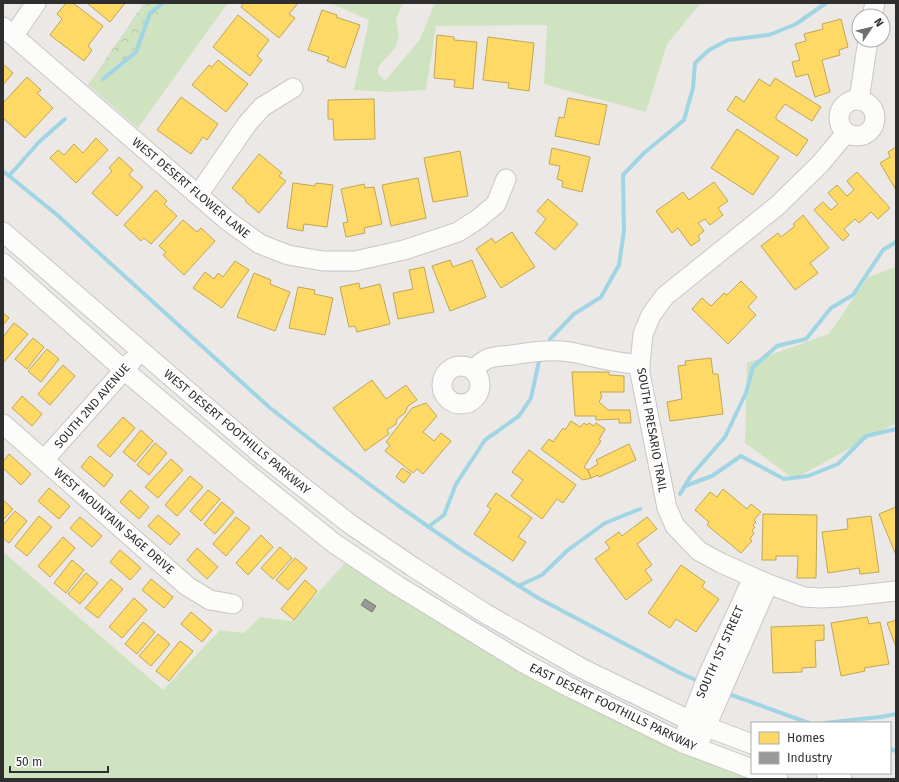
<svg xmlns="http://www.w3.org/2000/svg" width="899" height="782" font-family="'Fira Sans',sans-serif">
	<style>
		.grass { fill: #d0e3c1 }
		.forest { fill: url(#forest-crowns) }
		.homes { fill: #ffd966; stroke: #c0a655 }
		.industry { fill: #999; stroke: #797979 }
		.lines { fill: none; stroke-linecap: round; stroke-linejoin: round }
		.stream { stroke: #9fd5e5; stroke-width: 4 }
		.minor-casing { stroke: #c8c6c7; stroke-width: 21 }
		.minor { stroke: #fcfcfb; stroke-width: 19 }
		.labels { text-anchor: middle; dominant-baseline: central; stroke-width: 4; stroke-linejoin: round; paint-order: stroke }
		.street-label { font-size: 12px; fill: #2e2e2e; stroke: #fff }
	</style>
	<defs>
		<pattern id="forest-crowns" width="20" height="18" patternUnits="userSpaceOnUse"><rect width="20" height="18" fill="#d0e3c1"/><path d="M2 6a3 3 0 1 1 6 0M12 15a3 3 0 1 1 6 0" fill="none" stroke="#b3c3a6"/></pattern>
	</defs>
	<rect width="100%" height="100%" fill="#ebe8e5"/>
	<!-- grass -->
	<g class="grass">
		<path d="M166 3H228L138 128 88 85 95 75 127 58 162 12Z"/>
		<path d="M330 3H403L396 19 399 37 395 48 378 67V74L385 81 420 39 435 3H701L667 44 646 112 544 84 547 25 436 26 426 90 390 92 354 90 369 20Z"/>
		<path d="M896 267V423L794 479 745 443 747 363 829 334 868 277Z"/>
		<path d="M3 552 163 690 220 630 244 633 260 617 292 621 347 561 560 693 623 725 682 752 751 779H3Z"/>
	</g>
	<!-- forest -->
	<path class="forest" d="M144 3H166L162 12 127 58 95 75Z"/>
	<!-- homes -->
	<g class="homes">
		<path d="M66 3H73L103 26 88 46 92 50 84 61 50 35 62 19 57 14Z"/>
		<path d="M87 3H125L110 22Z"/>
		<path d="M244 3H298L289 14 295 18 279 38 241 7Z"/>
		<path d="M322 10 337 15 336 17 360 25 345 68 327 61 329 57 308 50Z"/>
		<path d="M238 15 269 40 257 56 262 60 250 76 213 47Z"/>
		<path d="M841 19 848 47 839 50 840 55 822 60 830 92 815 97 808 74 796 77 792 62 800 60 795 44 806 41 804 34 823 29 822 24Z"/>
		<path d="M437 35 454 37V40L477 42 473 89 454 87 455 80 434 78Z"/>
		<path d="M488 37 534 43 529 91 508 88 509 83 483 80Z"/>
		<path d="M218 60 248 84 226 112 192 85 209 65 212 67Z"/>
		<path d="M3 64 13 73 3 85Z"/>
		<path d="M27 77 41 90 37 93 53 108 25 138 3 118V103Z"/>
		<path d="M775 78 821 107 812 121 785 104 776 116V119L808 140 797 156 727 110 736 96 744 102 759 79 770 86Z"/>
		<path d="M181 97 218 124 207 140 203 137 191 154 157 130Z"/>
		<path d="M568 98 607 105 599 145 555 136 559 117 564 118Z"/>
		<path d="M374 99 375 139 334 140 333 119H328V100Z"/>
		<path d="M737 129 779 157 753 195 711 168Z"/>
		<path d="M96 138 108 150 76 183 50 158 58 150 64 155 74 144 83 153Z"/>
		<path d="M896 147V190L880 163 890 157 888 152Z"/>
		<path d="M552 148 590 157 582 192 562 187 563 181 557 179 560 166 549 164Z"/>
		<path d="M460 151 468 196 433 202 424 158Z"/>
		<path d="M259 154 282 173 279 176 286 181 259 213 245 201 246 200 232 188Z"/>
		<path d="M119 157 133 170 129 175 143 187 117 216 92 193 112 171 109 168Z"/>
		<path d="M857 172 890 208 878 219 871 212 859 223 855 219 844 229 849 235 843 241 814 210 823 202 831 210 838 204 828 193 837 185 847 196 854 190 847 181Z"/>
		<path d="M418 178 426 218 391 226 382 185Z"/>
		<path d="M714 182 728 201 718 208 723 215 710 225 705 219 698 223 704 231 698 236 700 240 691 246 678 228 672 233 656 211 683 192 689 200Z"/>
		<path d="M293 183 315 186 316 183 333 185 327 227 304 224 303 231 287 228Z"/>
		<path d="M364 184 365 188 374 187 382 224 364 228 365 233 346 237 343 223 348 222 341 189Z"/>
		<path d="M156 190 167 201 164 204 177 216 151 244 144 238 141 241 124 225Z"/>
		<path d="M548 199 578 224 555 250 535 233 546 219 537 211Z"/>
		<path d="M803 215 829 248 810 263 818 273 795 290 761 246 778 233 781 237 795 226 793 224Z"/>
		<path d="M183 220 197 232 201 228 215 241 184 275 163 255 166 252 159 246Z"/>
		<path d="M512 232 535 267 501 288 476 249 492 238 495 243Z"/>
		<path d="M450 260 453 267 472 260 486 297 450 311 432 266Z"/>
		<path d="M235 261 249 270 222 308 193 288 205 272 214 279 218 273 223 277Z"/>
		<path d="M424 267 434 312 398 319 393 293 413 289 409 270Z"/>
		<path d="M254 273 271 280 270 284 290 292 275 331 237 317Z"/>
		<path d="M741 281 757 297 748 307 756 315 728 344 692 309 702 298 711 306 724 293 727 295Z"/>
		<path d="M359 283 360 289 380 284 390 324 357 332 355 326 349 327 340 287Z"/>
		<path d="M298 287 315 290 314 294 333 298 325 335 289 328Z"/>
		<path d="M3 313 9 318 3 325Z"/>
		<path d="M14 323 28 334 3 363V337Z"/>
		<path d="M33 338 44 347 27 369 15 359Z"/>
		<path d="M47 349 59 359 41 382 28 371Z"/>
		<path d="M711 358 713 374H718L723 414 670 421 667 402 682 399 678 366 686 365 685 361Z"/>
		<path d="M63 365 75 376 50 405 38 394Z"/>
		<path d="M572 372H609V375L624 376V392H600L602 396 599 402 608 410H630L631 423H619V419L596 420V416H575Z"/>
		<path d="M372 380 386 399 406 385 417 400 408 406 405 413 397 419 396 424 387 430 389 434 365 451 333 408Z"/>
		<path d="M22 396 42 414 32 426 12 408Z"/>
		<path d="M426 403 437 416 423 432 434 441 441 433 451 441 423 474 417 469 413 473 385 451 390 445 386 442 412 408Z"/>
		<path d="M123 417 135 428 110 457 97 446Z"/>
		<path d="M571 421 580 427 584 423 587 425 589 423 594 426 596 423 605 429 599 440 601 441 584 467 588 470 591 478 583 480 541 449 549 439 553 442 563 428 565 430Z"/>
		<path d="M141 430 153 441 135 462 123 452Z"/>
		<path d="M155 443 167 453 149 475 137 465Z"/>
		<path d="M629 444 636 460 599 477 598 475 591 478 588 470 598 464 596 460Z"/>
		<path d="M529 450 576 485 563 503 557 499 542 519 511 496 523 480 512 472Z"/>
		<path d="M9 454 31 474 21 485 3 468V462Z"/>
		<path d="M90 456 113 475 104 487 81 467Z"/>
		<path d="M171 459 183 470 158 498 145 487Z"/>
		<path d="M402 468 411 474 404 483 396 477Z"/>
		<path d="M190 476 203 487 177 516 165 505Z"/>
		<path d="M49 488 70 506 59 519 38 501Z"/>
		<path d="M723 489 747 509 751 504 761 512 754 520 756 522 753 525 755 527 752 531 754 533 750 539 752 541 741 553 707 525 709 522 695 510 710 492 717 497Z"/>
		<path d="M130 490 149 507 139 519 120 502Z"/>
		<path d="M208 490 220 499 201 521 190 511Z"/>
		<path d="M496 493 532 518 518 537 526 542 513 561 474 534 491 509 487 506Z"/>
		<path d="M3 500 13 509 3 520Z"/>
		<path d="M222 502 234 512 215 534 204 524Z"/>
		<path d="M896 507V555L879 514Z"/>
		<path d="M15 511 27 521 9 543 3 538V525Z"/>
		<path d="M763 514 817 515 816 578H797L798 556H776V560H762Z"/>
		<path d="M158 515 180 534 170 545 148 526Z"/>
		<path d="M39 516 52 527 27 556 15 546Z"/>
		<path d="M871 516 879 572 860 574 859 568 828 573 822 532 848 529 847 519Z"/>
		<path d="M80 517 102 536 92 547 70 528Z"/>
		<path d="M236 517 250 528 226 556 213 544Z"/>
		<path d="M647 517 657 529 637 544 652 565 645 570 652 580 626 600 595 559 610 548 605 542 619 532 622 536Z"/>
		<path d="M261 535 273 547 248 575 236 563Z"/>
		<path d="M63 537 75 548 50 577 38 566Z"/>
		<path d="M280 547 292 558 273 579 261 568Z"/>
		<path d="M197 548 218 567 207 579 187 560Z"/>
		<path d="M120 550 141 568 130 580 110 562Z"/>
		<path d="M295 558 307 568 288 590 276 580Z"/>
		<path d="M72 560 84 570 66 593 54 583Z"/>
		<path d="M681 565 705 582 702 587 719 599 696 632 676 619 670 628 648 613Z"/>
		<path d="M86 573 98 583 80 604 68 594Z"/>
		<path d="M111 579 123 589 98 618 85 608Z"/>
		<path d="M151 579 173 597 164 608 142 590Z"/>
		<path d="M305 580 317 591 294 620 281 609Z"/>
		<path d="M134 598 147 610 122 638 109 627Z"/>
		<path d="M191 612 212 630 202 642 181 624Z"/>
		<path d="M867 617 869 624 880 622 889 664 864 668 865 671 841 676 831 623Z"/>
		<path d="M896 620V647L887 623Z"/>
		<path d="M143 622 155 632 137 654 125 644Z"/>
		<path d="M824 625V640L815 641 816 667 802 668V672L773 673 771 627Z"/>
		<path d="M158 634 170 644 151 666 139 656Z"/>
		<path d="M180 641 193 651 169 681 156 671Z"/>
	</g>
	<!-- industry -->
	<path class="industry" d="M365 599 376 606 372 612 361 605Z"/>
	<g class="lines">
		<!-- stream -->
		<g class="stream">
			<path d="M103 79 136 52 150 13 163 3"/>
			<path d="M3 171 56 214 269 407 321 448 396 504 462 550 538 598 680 673 700 682"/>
			<path d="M9 176 39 142 65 119"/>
			<path d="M550 339 574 314 601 297 619 265 624 231 623 175 644 153 684 120 693 88 695 63 709 50 728 40 769 35 796 24 826 3"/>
			<path d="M685 486 712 476 741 456 784 479 808 476 838 464 866 436 896 429"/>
			<path d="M680 494 690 477 725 437 746 393 753 367 777 346 806 339 831 308 853 295 883 250 896 242"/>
			<path d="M428 527 444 515 456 484 485 440 519 416 531 398 539 361"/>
			<path d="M518 586 542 575 568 550 605 523 640 509"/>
			<path d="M726 693 809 723"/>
			<path d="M824 723 880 717 896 714"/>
			<path d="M890 749 896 751"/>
		</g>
		<defs>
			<g id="minor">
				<path d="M872 16 875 3"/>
				<path d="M3 27 228 221 260 244 288 255 323 261H355L404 250 458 232 478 219 496 204 506 179"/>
				<path d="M14 35 36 3"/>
				<circle cx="857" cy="118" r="18"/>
				<path d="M859 100 868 40"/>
				<path d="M846 133 820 164 777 206 665 296 651 315 643 334 640 364V373L667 508 675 526 699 551 721 563 768 584 804 597 821 598 841 597 896 591"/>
				<path d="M198 195 247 124 262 107 293 88"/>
				<path d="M3 232 262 455 350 524 413 567 486 614 583 669 691 721 752 744"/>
				<path d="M3 263 124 370 244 471 335 544 398 586 522 662 567 686 683 743 752 769"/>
				<circle cx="461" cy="385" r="19"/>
				<path d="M473 370C488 355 492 357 512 355 531 352 550 349 570 352 593 356 616 364 640 364"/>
				<path d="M3 424 187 586 210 600 233 604"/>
				<path d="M44 460 132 361"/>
				<path d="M686 732 709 673 753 578"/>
				<path d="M701 738 768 584"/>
				<path d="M762 773 778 779"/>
				<path d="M826 773 842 779"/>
			</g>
		</defs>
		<!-- minor casing -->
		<use href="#minor" class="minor-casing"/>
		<!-- minor -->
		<use href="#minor" class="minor"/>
	</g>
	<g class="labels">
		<!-- street labels -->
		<g class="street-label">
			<text transform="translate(191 188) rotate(40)">WEST DESERT FLOWER LANE</text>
			<text transform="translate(92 406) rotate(-49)">SOUTH 2ND AVENUE</text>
			<text transform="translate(652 430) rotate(80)">SOUTH PRESARIO TRAIL</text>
			<text transform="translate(237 432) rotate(40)">WEST DESERT FOOTHILLS PARKWAY</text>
			<text transform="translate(114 521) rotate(41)">WEST MOUNTAIN SAGE DRIVE</text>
			<text transform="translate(720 652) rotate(-66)">SOUTH 1ST STREET</text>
			<text transform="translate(613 707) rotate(26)">EAST DESERT FOOTHILLS PARKWAY</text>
		</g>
	</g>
	<!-- border -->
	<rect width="899" height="782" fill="none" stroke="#2e2e2e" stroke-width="8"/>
	<!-- legend -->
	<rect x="751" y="722" width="140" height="52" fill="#ffffff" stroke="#ababab"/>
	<rect x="759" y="732" width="20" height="12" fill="#ffd966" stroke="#ababab"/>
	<text x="787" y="742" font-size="12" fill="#2e2e2e">Homes</text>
	<rect x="759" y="752" width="20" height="12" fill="#999999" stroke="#ababab"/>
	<text x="787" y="762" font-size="12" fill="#2e2e2e">Industry</text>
	<!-- north arrow -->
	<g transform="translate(871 28) rotate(55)"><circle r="19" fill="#ffffff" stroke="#ababab"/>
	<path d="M0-3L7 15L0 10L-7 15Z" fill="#706f6e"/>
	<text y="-6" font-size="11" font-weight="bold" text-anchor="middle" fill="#2e2e2e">N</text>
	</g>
	<!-- scale -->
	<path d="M10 766v6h98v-6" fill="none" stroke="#2e2e2e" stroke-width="2"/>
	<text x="16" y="766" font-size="12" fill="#2e2e2e" stroke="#ffffff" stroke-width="3" paint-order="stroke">50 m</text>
</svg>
